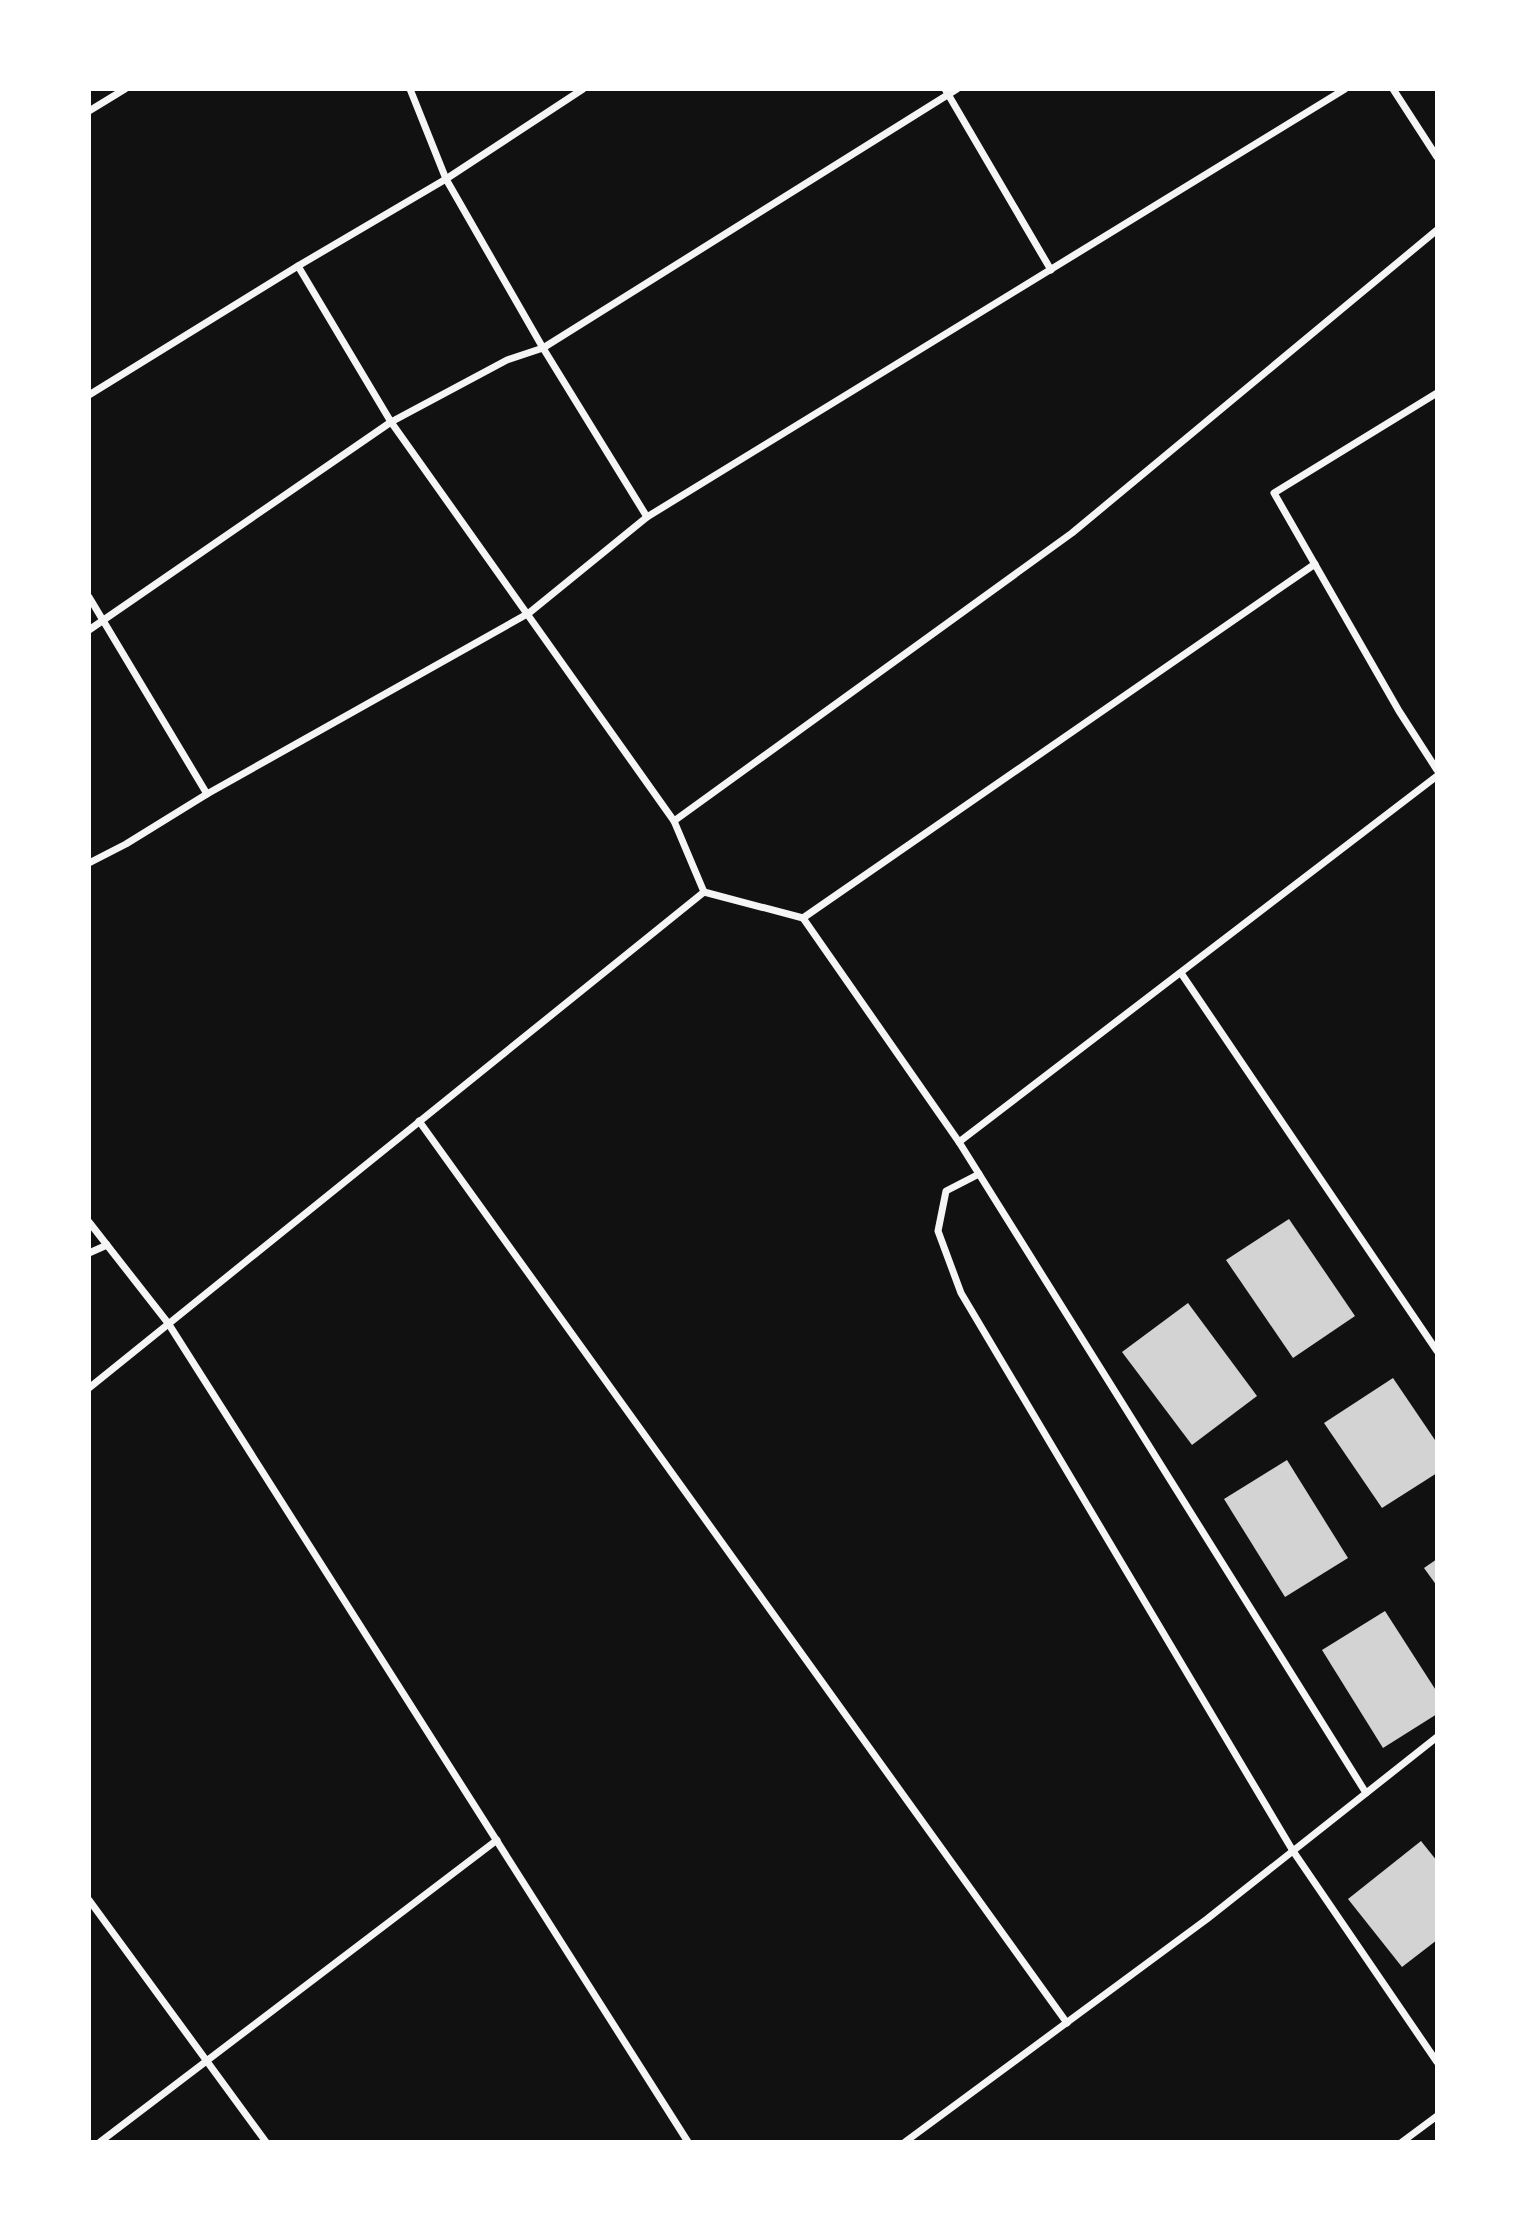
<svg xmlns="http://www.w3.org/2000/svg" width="1526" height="2231" font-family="'IBM Plex Sans',sans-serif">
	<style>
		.building { fill: #d3d3d3 }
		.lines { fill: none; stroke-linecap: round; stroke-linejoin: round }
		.minor { stroke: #f5f5f5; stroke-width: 7 }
	</style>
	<rect width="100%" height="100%" fill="#111"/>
	<!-- building -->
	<g class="building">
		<path d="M1289 1219 1355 1316 1293 1358 1226 1260Z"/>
		<path d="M1188 1303 1257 1396 1192 1445 1122 1352Z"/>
		<path d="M1393 1378 1437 1443V1473L1382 1508 1324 1423Z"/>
		<path d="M1287 1460 1348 1558 1285 1597 1224 1499Z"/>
		<path d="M1437 1559V1586L1424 1568Z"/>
		<path d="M1385 1611 1437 1692V1714L1383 1748 1322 1650Z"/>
		<path d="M1421 1841 1437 1861V1940L1402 1967 1348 1899Z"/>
	</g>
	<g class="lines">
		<!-- minor -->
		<g class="minor">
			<path d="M410 89 446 179 543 348 647 517"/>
			<path d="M945 89 1051 270"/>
			<path d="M1393 89 1437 157"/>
			<path d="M89 111 125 89"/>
			<path d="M1437 393 1274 493 1399 711 1437 770"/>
			<path d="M89 395 298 266 446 179 583 89"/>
			<path d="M89 597 207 794"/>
			<path d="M89 630 391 422 507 360 543 348 957 89"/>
			<path d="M674 821 1072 533 1437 230"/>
			<path d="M89 863 126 844 207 794 529 613 647 517 1345 89"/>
			<path d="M704 892 803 918 959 1142 1366 1793"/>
			<path d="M803 918 1315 564"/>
			<path d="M1181 973 1437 1351"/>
			<path d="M419 1121 1067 2023"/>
			<path d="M959 1142 1437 776"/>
			<path d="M979 1174 946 1191 938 1231 961 1293 1293 1851 1437 2062"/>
			<path d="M89 1222 168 1323 688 2142"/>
			<path d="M89 1253 107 1245"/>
			<path d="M89 1388 704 892 674 821 391 422 298 266"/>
			<path d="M89 1900 266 2142"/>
			<path d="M100 2142 497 1840"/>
			<path d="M905 2142 1207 1919 1437 1737"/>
			<path d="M1402 2142 1437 2116"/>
		</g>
	</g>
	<!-- border -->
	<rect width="1526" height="2231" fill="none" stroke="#ffffff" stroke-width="182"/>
</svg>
